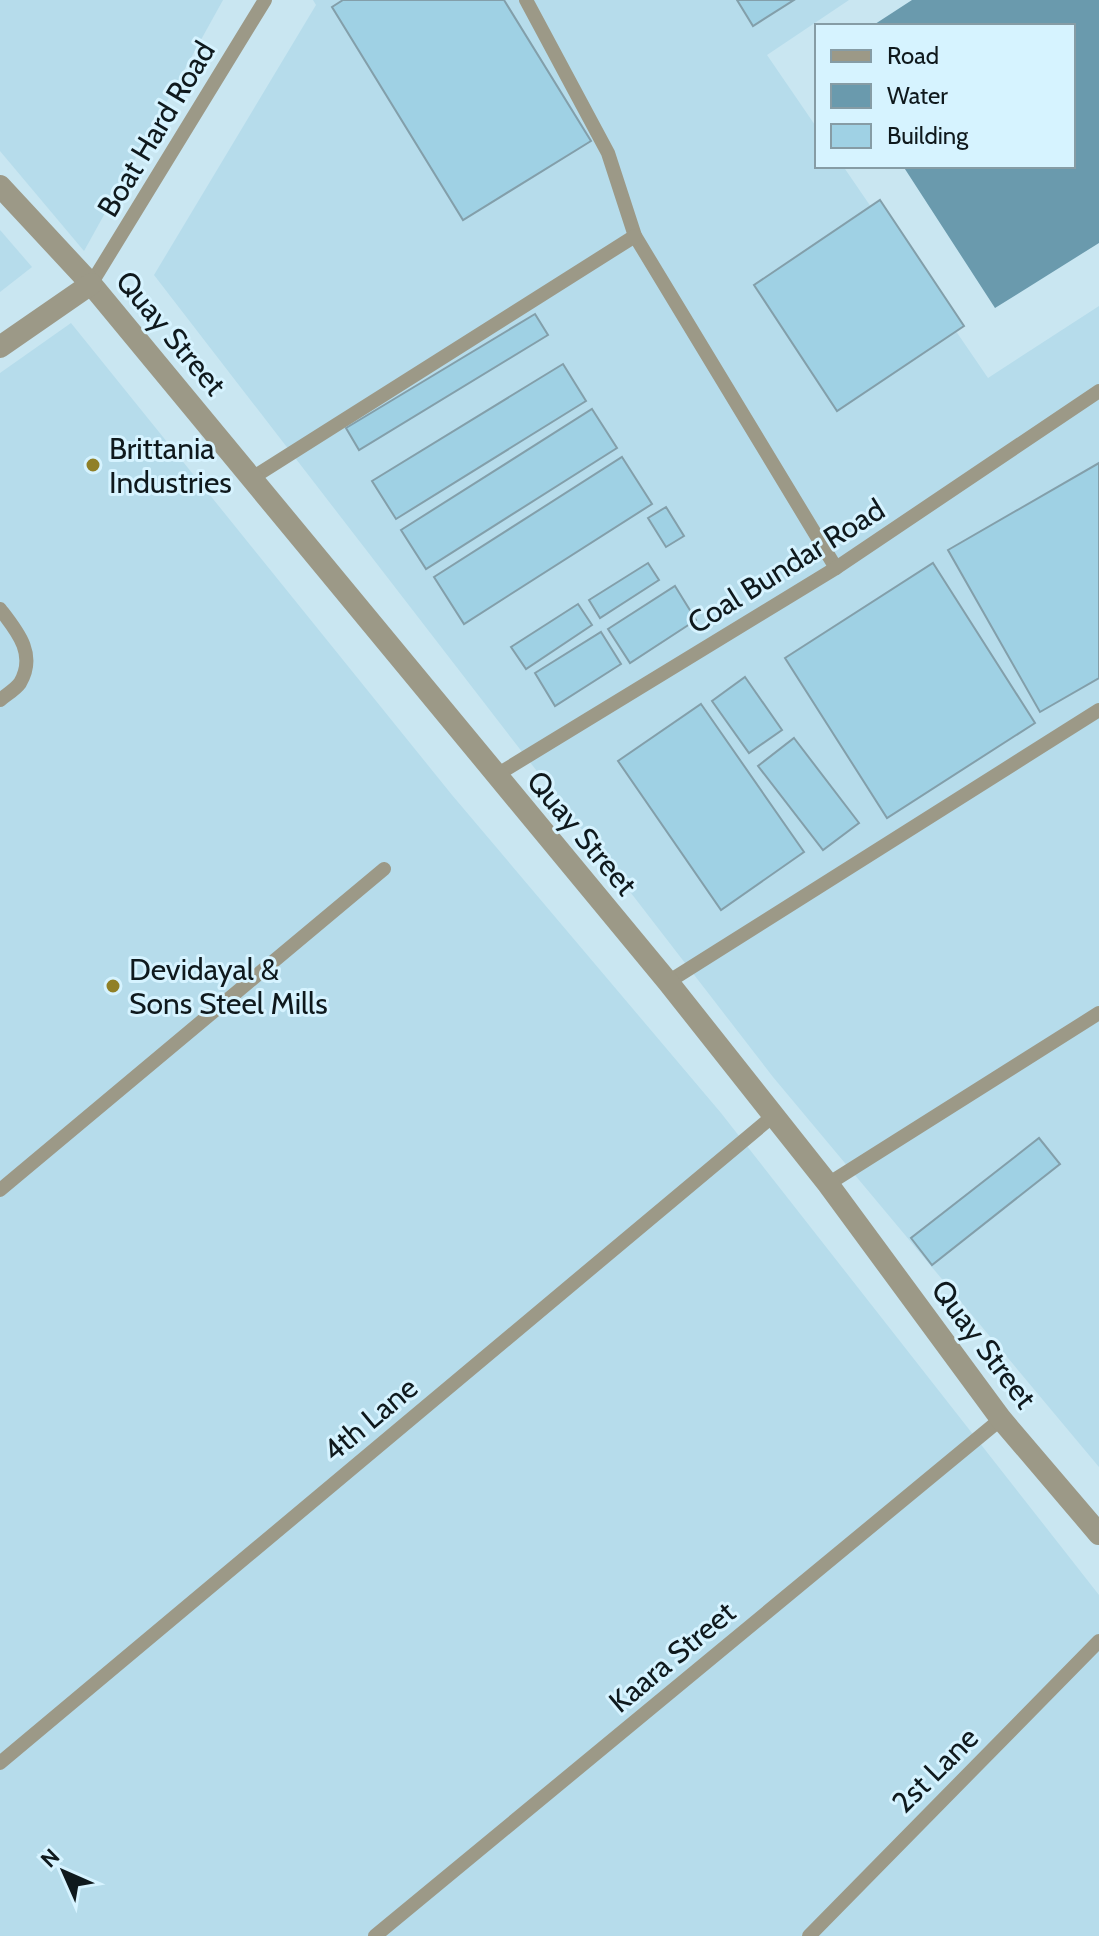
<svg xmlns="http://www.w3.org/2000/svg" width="1099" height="1936" font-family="Cabin,sans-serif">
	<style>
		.built { fill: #b6dceb }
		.water { fill: #6a9aad }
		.building { fill: #9fd1e4; stroke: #839faa; stroke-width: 2 }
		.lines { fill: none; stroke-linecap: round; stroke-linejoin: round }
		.service { stroke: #9c9987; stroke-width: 14 }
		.tertiary { stroke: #9c9987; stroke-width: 22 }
		.poi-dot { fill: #908027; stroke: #d6f3ff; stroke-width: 3 }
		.labels { text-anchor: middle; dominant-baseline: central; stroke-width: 6; stroke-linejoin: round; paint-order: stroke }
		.street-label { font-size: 30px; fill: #0f191d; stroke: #d6f3ff }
		.poi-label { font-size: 30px; fill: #0f191d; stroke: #d6f3ff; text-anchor: start }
	</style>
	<rect width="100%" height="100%" fill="#c9e6f1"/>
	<!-- built -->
	<g class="built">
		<path d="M0 0H223L84 251 0 151Z"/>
		<path d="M313 0H849L767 55 817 128V166H843L988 378 1099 306V1467L773 1077 154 275 316 5Z"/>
		<path d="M0 230 32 267 0 292Z"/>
		<path d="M71 323 452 795 721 1113 1099 1595V1936H0V373Z"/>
	</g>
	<!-- water -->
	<path class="water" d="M912 0H1099V243L995 308 903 166H1073V26H872Z"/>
	<!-- building -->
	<g class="building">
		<path d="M343 0H504L591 141 463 220 332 7Z"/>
		<path d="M737 0H794L753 26Z"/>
		<path d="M880 200 964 326 837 411 754 285Z"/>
		<path d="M535 314 548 335 359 450 346 428Z"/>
		<path d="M563 364 586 401 396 519 372 481Z"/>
		<path d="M592 409 617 448 426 569 401 530Z"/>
		<path d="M622 457 652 504 464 624 434 577Z"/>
		<path d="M1099 463V678L1040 712 948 550Z"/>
		<path d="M666 507 684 536 666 547 648 518Z"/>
		<path d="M648 563 659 580 600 618 589 600Z"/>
		<path d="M933 563 1035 723 887 818 785 658Z"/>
		<path d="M675 586 696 620 630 663 608 629Z"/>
		<path d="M578 604 592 625 526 669 511 647Z"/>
		<path d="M601 632 621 664 555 706 535 673Z"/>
		<path d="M745 677 782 730 749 753 712 701Z"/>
		<path d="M701 704 804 852 721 910 618 761Z"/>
		<path d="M794 738 859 823 823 850 758 766Z"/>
		<path d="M1039 1138 1060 1164 932 1265 911 1238Z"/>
	</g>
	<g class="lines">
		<!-- service -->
		<g class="service">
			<path d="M526 0 608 153 635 236 836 568"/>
			<path d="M91 284 265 0"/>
			<path d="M252 478 635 236"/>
			<path d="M0 609C17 631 37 654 20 683 16 689 6 695 0 700"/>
			<path d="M495 776 836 568 1099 391"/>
			<path d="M668 982 1099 710"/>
			<path d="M828 1184 1099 1013"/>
			<path d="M0 1190 384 869"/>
			<path d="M0 1763 773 1116"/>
			<path d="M375 1936 1001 1419"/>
			<path d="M809 1936 1099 1641"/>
		</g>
		<!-- tertiary -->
		<g class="tertiary">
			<path d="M0 186 91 284 668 982 828 1184 1001 1419 1099 1534"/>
			<path d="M0 347 91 284"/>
		</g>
	</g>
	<!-- markers -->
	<g class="poi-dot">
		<circle cx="93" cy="465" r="8"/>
		<circle cx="113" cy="986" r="8"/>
	</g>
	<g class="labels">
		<!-- street labels -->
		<g class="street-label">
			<text transform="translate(156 129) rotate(-59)">Boat Hard Road</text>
			<text transform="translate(171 333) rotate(50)">Quay Street</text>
			<text transform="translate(786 566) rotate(-32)">Coal Bundar Road</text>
			<text transform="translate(582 833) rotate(50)">Quay Street</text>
			<text transform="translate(984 1344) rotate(53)">Quay Street</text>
			<text transform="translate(370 1419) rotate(-40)">4th Lane</text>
			<text transform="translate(672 1657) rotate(-40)">Kaara Street</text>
			<text transform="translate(935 1770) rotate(-45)">2st Lane</text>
		</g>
		<!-- poi labels -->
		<g class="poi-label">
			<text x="109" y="448">Brittania<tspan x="109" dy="34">Industries</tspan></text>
			<text x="129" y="969">Devidayal &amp;<tspan x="129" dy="34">Sons Steel Mills</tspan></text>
		</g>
	</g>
	<!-- legend -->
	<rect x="815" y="24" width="260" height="144" fill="#d6f3ff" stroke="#869ca5" stroke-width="2"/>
	<rect x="831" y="50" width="40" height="12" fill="#9c9987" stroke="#869ca5" stroke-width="2"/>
	<text x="887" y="64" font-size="24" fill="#0f191d">Road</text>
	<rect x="831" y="84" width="40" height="24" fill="#6a9aad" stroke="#869ca5" stroke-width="2"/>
	<text x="887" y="104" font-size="24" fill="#0f191d">Water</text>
	<rect x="831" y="124" width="40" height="24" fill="#9fd1e4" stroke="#869ca5" stroke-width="2"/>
	<text x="887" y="144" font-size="24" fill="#0f191d">Building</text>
	<!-- north arrow -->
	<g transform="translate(64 1872) rotate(315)" stroke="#d6f3ff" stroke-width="6" paint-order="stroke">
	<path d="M0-6L14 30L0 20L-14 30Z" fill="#0f191d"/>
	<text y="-12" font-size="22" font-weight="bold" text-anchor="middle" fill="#0f191d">N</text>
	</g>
</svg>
